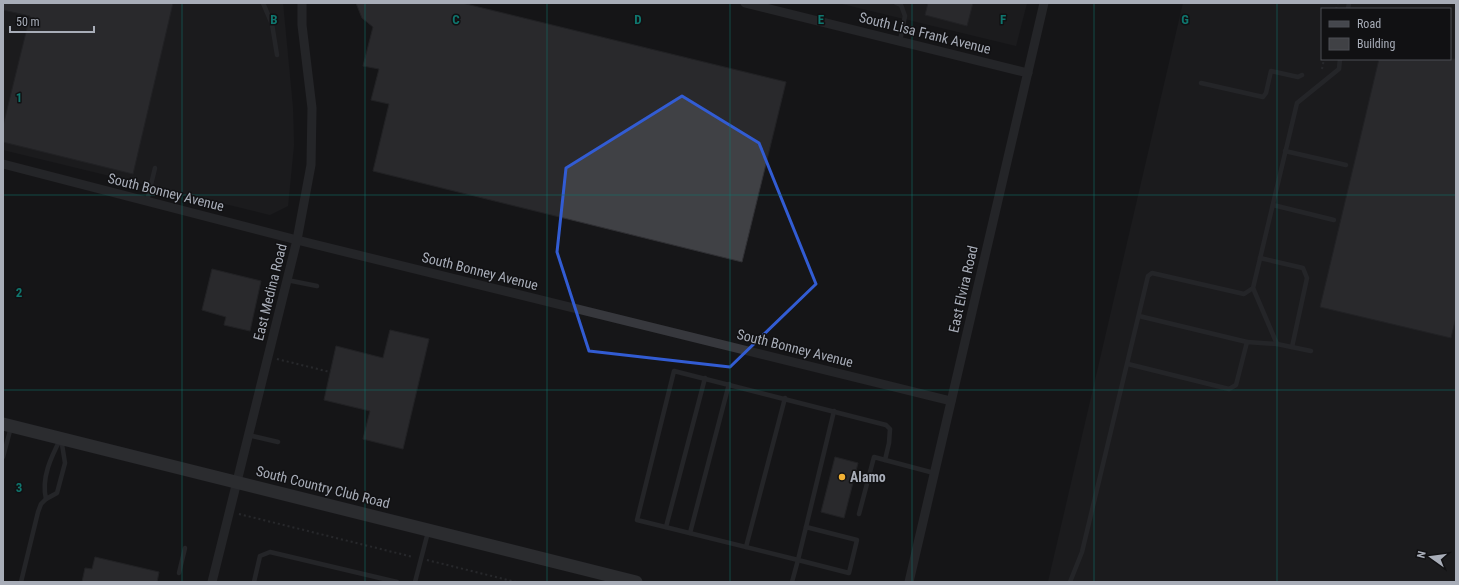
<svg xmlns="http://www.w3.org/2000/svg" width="1459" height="585" font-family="'Roboto Condensed',sans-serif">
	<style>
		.built { fill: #222225; fill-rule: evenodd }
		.building { fill: #404145; stroke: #303034 }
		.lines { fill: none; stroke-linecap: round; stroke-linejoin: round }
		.path { stroke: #3d3f44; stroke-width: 2; stroke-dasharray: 2 3; stroke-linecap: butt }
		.lane { stroke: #37383d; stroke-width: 4.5 }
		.street { stroke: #37383d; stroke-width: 9 }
		.secondary { stroke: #45474d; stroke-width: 13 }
		.marked { fill: none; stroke: #325cd3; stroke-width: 3; stroke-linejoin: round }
		.grid { fill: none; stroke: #0f766e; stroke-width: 1; stroke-opacity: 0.55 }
		.poi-dot { fill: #f2b134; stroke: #111113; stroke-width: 1.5 }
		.labels { text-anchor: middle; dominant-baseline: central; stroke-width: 3; stroke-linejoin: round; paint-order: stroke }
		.street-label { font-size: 14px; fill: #a8adb8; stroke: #111113 }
		.poi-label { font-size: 14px; font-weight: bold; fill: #a8adb8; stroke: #111113; text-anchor: start }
		.grid-label { font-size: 13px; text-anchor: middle; font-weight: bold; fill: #0f766e; stroke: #111113; stroke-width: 3; stroke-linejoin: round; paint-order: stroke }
	</style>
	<rect width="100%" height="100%" fill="#161618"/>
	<!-- built -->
	<g class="built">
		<path d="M3 3H283L293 108 294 145 288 206 270 215 3 150Z"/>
		<path d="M838 3H1027L1016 46Z"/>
		<path d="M1183 3H1456V582H1048ZM1322 9H1450V59H1322Z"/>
	</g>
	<!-- building -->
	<g class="building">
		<path d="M3 3H173L133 174 3 142V126L30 16 3 10Z"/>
		<path d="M356 3H462L786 82 742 262 373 171 389 104 371 100 379 69 363 66 373 27 362 18Z"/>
		<path d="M928 3H973L967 26 925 15Z"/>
		<path d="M1379 59H1456V317L1451 338 1320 307Z"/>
		<path d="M212 269 261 281 250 331 224 325 226 317 202 310Z"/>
		<path d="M390 330 429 339 403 449 363 439 370 411 324 400 336 346 383 358Z"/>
		<path d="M835 457 858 463 844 518 821 512Z"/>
		<path d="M95 557 159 572 157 582H82L85 568 92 569Z"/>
	</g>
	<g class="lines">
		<!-- path -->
		<g class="path">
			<path d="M1336 9 1338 3"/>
			<path d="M1322 69 1324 59"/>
			<path d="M277 359 330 372"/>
			<path d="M239 514 413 557"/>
			<path d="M427 560 516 582"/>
		</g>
		<!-- lane -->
		<g class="lane">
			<path d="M263 3 272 24 277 55"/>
			<path d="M896 3 901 5 905 16 900 41"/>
			<path d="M1348 9 1349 3"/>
			<path d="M1201 83 1263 97 1266 93 1271 71 1298 77 1302 75"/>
			<path d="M1285 151 1346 165"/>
			<path d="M147 201 155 168"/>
			<path d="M1273 205 1334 220"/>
			<path d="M1260 258 1303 268 1307 278 1292 347"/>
			<path d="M287 280 317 286"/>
			<path d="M1139 316 1247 342"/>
			<path d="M1311 351 1277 344 1253 288 1297 103 1339 69 1340 59"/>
			<path d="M1128 364 1229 389 1236 385 1247 342 1277 344"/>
			<path d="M248 435 278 442"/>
			<path d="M61 438 65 463 57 493 46 499C41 478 51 457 61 438Z"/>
			<path d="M3 457 11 427"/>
			<path d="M859 514 874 457 885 460"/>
			<path d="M666 527 705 378"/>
			<path d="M806 527 857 540 849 573 798 560Z"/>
			<path d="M806 527 834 411"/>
			<path d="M690 533 729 384"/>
			<path d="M746 547 785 398"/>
			<path d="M179 573 185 548"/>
			<path d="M21 582 38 512 41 504 46 499"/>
			<path d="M254 582 260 556 270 552 397 582"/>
			<path d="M415 582 428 532"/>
			<path d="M792 582 798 560 637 520 674 371 886 425 890 429 889 443 885 460 934 473"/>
			<path d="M1070 582 1082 552 1148 276 1152 273 1244 294 1253 288"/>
		</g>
		<!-- street -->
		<g class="street">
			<path d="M745 3 1028 73"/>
			<path d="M3 164 297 240 951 401"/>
			<path d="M212 582 297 240 311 165 312 108 302 25V3"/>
			<path d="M909 582 1044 3"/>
		</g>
		<!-- secondary -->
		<path class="secondary" d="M3 424 636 582"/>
	</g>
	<!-- marked area -->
	<path d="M0 0H1459V585H0ZM682 96 759 143 816 284 730 367 589 351 557 252 566 168Z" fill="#161618" fill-opacity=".55" fill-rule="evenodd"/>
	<path class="marked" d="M682 96 759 143 816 284 730 367 589 351 557 252 566 168Z"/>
	<!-- grid -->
	<path class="grid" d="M182 3V582M365 3V582M547 3V582M730 3V582M912 3V582M1094 3V582M1277 3V582M3 195H1456M3 390H1456"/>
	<!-- markers -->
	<circle class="poi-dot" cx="842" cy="477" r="4"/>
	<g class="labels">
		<!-- street labels -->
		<g class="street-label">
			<text transform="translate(925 33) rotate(14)">South Lisa Frank Avenue</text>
			<text transform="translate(166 192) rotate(14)">South Bonney Avenue</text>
			<text transform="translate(480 271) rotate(14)">South Bonney Avenue</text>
			<text transform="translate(963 289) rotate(-77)">East Elvira Road</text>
			<text transform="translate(270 292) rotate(-76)">East Medina Road</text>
			<text transform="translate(795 348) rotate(14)">South Bonney Avenue</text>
			<text transform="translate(323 487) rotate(14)">South Country Club Road</text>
		</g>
		<!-- poi labels -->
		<g class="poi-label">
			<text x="850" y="477">Alamo</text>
		</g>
	</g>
	<g class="grid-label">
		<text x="274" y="24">B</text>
		<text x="456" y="24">C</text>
		<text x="638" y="24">D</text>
		<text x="821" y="24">E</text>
		<text x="1003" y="24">F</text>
		<text x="1185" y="24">G</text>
		<text x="19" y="102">1</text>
		<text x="19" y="297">2</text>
		<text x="19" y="492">3</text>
	</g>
	<!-- border -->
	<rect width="1459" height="585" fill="none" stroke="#a8adb8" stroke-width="8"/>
	<!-- legend -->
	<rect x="1321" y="8" width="130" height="52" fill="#111113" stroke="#4d4f55"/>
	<rect x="1329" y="21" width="20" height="6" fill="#45474d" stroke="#4d4f55"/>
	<text x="1357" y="28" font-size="12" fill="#a8adb8">Road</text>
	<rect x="1329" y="38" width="20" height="12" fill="#404145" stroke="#4d4f55"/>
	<text x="1357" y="48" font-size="12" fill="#a8adb8">Building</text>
	<!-- north arrow -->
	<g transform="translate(1431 557) rotate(284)" stroke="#111113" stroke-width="3" paint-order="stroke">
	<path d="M0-3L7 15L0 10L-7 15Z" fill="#a8adb8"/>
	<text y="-6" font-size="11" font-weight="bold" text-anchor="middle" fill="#a8adb8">N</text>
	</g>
	<!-- scale -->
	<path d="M10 26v6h84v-6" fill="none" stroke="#a8adb8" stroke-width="2"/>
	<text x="16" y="26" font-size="12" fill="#a8adb8" stroke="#111113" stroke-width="3" paint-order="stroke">50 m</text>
</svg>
